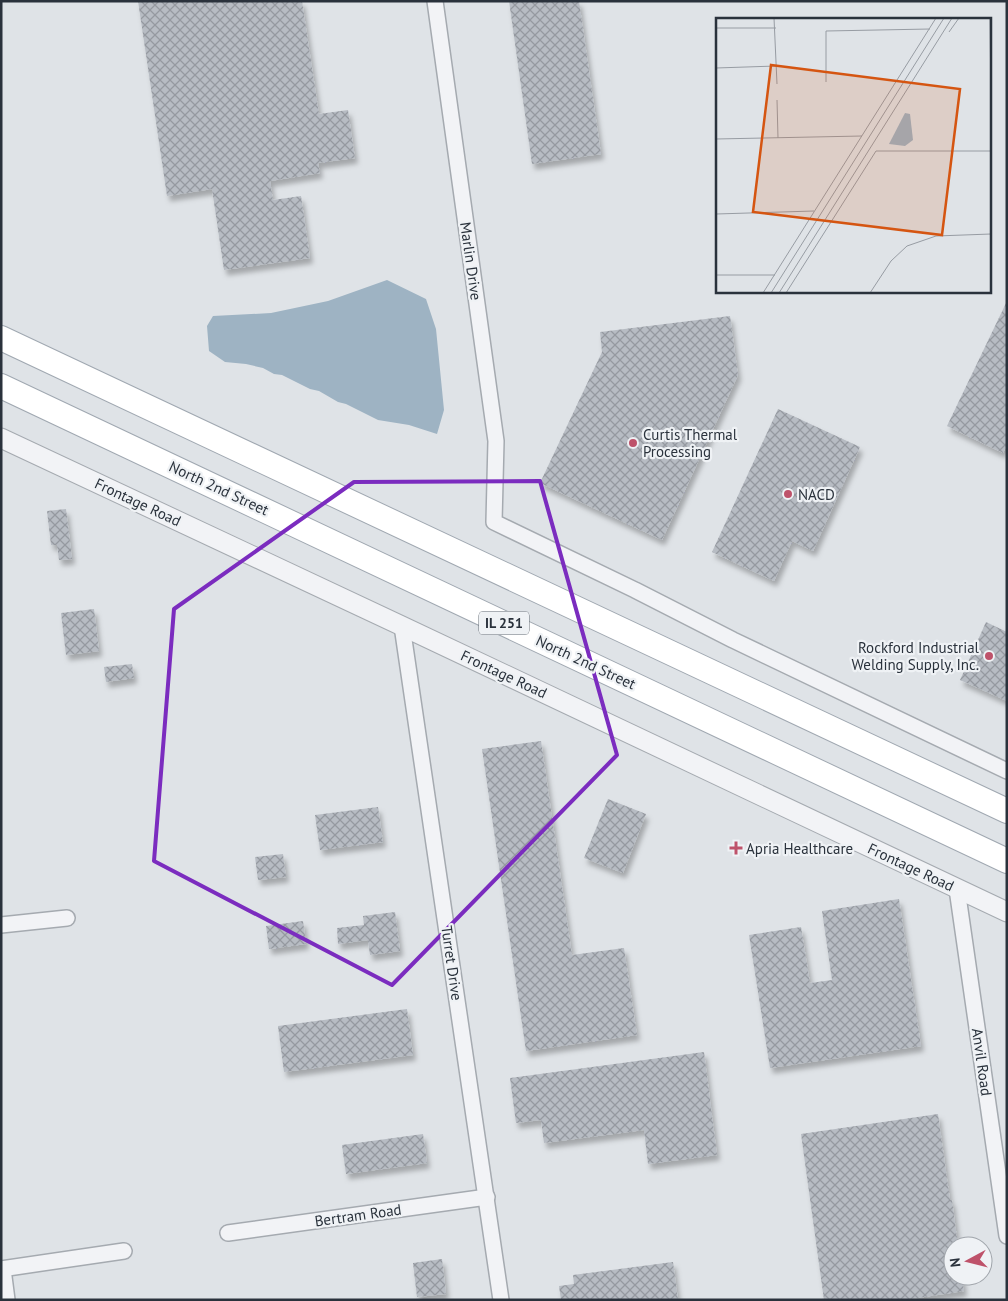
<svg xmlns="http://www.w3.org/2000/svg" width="1008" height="1301" font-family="'PT Sans',sans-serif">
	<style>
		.water { fill: #9eb3c3 }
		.building { fill: url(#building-cross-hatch); filter: url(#shadow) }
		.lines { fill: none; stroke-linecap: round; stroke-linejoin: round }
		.minor-casing { stroke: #a5aab0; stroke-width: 18 }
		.tertiary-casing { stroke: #a5aab0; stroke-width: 21 }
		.primary-casing { stroke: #a0a8b1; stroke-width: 26 }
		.minor { stroke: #f2f3f6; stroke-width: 15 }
		.tertiary { stroke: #f2f3f6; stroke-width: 19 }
		.primary { stroke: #fff; stroke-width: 24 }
		.marked { fill: none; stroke: #7b2cbf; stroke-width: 4; stroke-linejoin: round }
		.poi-dot { fill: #be526a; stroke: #eff2f5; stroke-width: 2 }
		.labels { text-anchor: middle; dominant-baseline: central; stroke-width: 4.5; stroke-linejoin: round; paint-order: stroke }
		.shield { fill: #eff2f5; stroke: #656c74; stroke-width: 1 }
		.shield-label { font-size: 14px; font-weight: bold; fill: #2a323c }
		.street-label { font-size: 15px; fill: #2a323c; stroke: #eff2f5 }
		.poi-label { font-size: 15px; fill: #2a323c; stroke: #eff2f5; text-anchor: start }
		.inset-road { fill: none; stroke: #979ca3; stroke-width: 1 }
		.view { fill: #d55511; fill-opacity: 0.15; stroke: #d55511; stroke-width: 2.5 }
		.inset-edge { fill: none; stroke: #2a323c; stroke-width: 2.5 }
	</style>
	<defs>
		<pattern id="building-cross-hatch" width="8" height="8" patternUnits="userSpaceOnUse" patternTransform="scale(1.25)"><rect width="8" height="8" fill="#b7bcc3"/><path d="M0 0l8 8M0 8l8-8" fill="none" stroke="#9599a0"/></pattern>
		<filter id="shadow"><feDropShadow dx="3" dy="5.5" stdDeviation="2.5" flood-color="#0004"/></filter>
	</defs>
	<rect width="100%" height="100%" fill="#dfe3e7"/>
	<!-- water -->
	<path class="water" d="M387 280 426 299 436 329 444 410 437 434 409 425 378 420 346 404 338 402 319 391 310 389 282 375 274 374 263 368 246 364 225 362 209 351 207 326 213 316 271 313 328 301Z"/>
	<!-- building -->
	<g class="building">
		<path d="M138 1H302L319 114 348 110 355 158 318 163 320 173 270 181 273 200 301 196 310 258 224 270 212 189 167 196Z"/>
		<path d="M509 1H579L601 154 532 164Z"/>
		<path d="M1007 301V444L1003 453 947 426Z"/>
		<path d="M730 316 738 375 662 540 540 483 602 352 600 332Z"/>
		<path d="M778 409 860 447 813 551 792 541 774 581 712 552Z"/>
		<path d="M66 509 72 559 59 560 57 545H51L47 511Z"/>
		<path d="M94 609 99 651 66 655 61 613Z"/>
		<path d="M986 622 1007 632V701L960 680Z"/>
		<path d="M132 664 134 678 106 682 104 667Z"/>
		<path d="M541 741 572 955 624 948 637 1035 526 1051 482 749Z"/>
		<path d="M608 799 646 814 623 873 584 858Z"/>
		<path d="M378 807 383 842 320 850 315 815Z"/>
		<path d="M283 854 286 877 258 880 255 857Z"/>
		<path d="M899 899 921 1046 770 1068 749 935 801 927 810 983 832 980 822 911Z"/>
		<path d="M395 912 400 951 370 955 368 940 338 944 337 928 364 925 363 916Z"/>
		<path d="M303 921 306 944 269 949 266 926Z"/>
		<path d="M407 1009 413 1055 284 1072 278 1026Z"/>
		<path d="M704 1052 717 1155 648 1164 644 1130 544 1143 541 1120 516 1123 510 1078Z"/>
		<path d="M938 1114 950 1200H952L958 1246H953V1276H962L964 1291 904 1300H824L801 1134Z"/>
		<path d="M423 1134 427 1163 346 1174 342 1145Z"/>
		<path d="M442 1259 446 1294 417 1297 413 1263Z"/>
		<path d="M673 1262 678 1300H561L559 1286 574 1284 573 1275Z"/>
	</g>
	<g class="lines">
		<defs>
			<g id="minor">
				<path d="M435 1 496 441 494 522 635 590 733 640 1007 771"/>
				<path d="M402 626 501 1300"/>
				<path d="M957 889 1007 1236"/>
				<path d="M1 925 67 918"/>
				<path d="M228 1233 487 1197"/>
				<path d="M1 1269 124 1251"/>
				<path d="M3 1269 7 1300"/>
			</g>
			<path id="tertiary" d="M1 438 402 626 1007 912"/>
			<g id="primary">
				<path d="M1 338 1007 811"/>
				<path d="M1 386 1007 861"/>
			</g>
		</defs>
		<!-- minor casing -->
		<use href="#minor" class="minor-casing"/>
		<!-- tertiary casing -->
		<use href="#tertiary" class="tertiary-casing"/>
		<!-- primary casing -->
		<use href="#primary" class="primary-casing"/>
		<!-- minor -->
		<use href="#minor" class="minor"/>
		<!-- tertiary -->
		<use href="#tertiary" class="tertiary"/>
		<!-- primary -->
		<use href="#primary" class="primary"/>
	</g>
	<!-- marked area -->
	<path class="marked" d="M540 481 617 755 392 985 154 861 174 609 354 482Z"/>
	<!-- markers -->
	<g class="poi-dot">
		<circle cx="633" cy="443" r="5"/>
		<circle cx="788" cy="494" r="5"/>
		<circle cx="989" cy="656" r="5"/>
		<path d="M733.5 840.5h5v5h5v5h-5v5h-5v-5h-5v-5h5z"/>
	</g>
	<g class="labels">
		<!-- shield labels -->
		<rect class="shield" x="479" y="611.5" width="50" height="23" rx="4"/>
		<g class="shield-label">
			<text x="504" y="623">IL 251</text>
		</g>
		<!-- street labels -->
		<g class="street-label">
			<text transform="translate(471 261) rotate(82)">Marlin Drive</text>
			<text transform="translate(219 488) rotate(25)">North 2nd Street</text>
			<text transform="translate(138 502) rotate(25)">Frontage Road</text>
			<text transform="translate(586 662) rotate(25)">North 2nd Street</text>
			<text transform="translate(504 674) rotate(25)">Frontage Road</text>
			<text transform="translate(911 867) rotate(25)">Frontage Road</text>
			<text transform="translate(452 963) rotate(82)">Turret Drive</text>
			<text transform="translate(982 1062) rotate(82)">Anvil Road</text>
			<text transform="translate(358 1215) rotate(-8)">Bertram Road</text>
		</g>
		<!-- poi labels -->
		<g class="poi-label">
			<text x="643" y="434">Curtis Thermal<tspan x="643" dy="17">Processing</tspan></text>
			<text x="798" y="494">NACD</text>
			<text x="979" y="647" text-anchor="end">Rockford Industrial<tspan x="979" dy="17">Welding Supply, Inc.</tspan></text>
			<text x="746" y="848">Apria Healthcare</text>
		</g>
	</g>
	<!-- overview -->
	<g transform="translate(716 18)">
		<rect width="275" height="275" fill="#dfe3e7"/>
		<path d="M189 95 194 96 197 122 189 128 173 126Z" fill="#9eb3c3"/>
		<path class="inset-road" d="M58 0 61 66M274 0 275 81M0 10H60M233 14 243 0M0 50 60 48M110 64V13L214 11M61 82 62 120M0 121 146 118M0 196 98 193M0 257H59M47 275 220 0M55 275 228 0M63 275 236 0M70 275 160 133H275M154 275 175 243 191 228 220 218 275 216"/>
		<path class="view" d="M55 47 244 71 226 217 37 194Z"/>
		<rect width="275" height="275" class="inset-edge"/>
	</g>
	<!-- border -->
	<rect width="1008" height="1301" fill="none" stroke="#2a323c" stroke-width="5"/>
	<!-- north arrow -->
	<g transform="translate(968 1261) rotate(263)"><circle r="24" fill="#eff2f5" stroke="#a0a5ab"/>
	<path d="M0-4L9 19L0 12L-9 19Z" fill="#be526a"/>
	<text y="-8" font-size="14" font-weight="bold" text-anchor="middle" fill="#2a323c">N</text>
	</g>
</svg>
